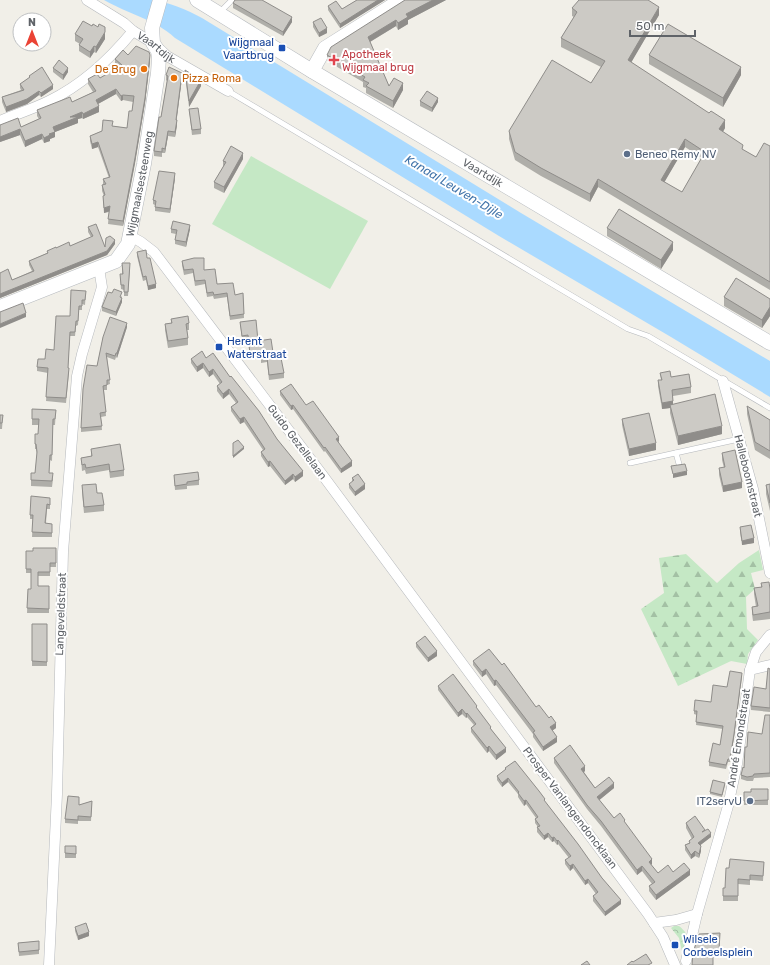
<svg xmlns="http://www.w3.org/2000/svg" width="770" height="965" font-family="Rubik,sans-serif">
	<style>
		.grass { fill: #c5e8c5 }
		.forest { fill: url(#forest-firs) }
		.park { fill: url(#park-crowns) }
		.water { fill: #aadaff }
		.lines { fill: none; stroke-linecap: round; stroke-linejoin: round }
		.lane-casing { stroke: #b5b8bc; stroke-width: 6 }
		.street-casing { stroke: #b5b8bc; stroke-width: 11 }
		.secondary-casing { stroke: #b6babf; stroke-width: 15 }
		.lane { stroke: #fff; stroke-width: 5 }
		.street { stroke: #fff; stroke-width: 10 }
		.secondary { stroke: #fff; stroke-width: 14 }
		.wall { fill: #afaea9; fill-rule: evenodd }
		.shaded-wall { fill: #8f8d8a }
		.building { fill: #cccac5; stroke: #8f8d8a; fill-rule: evenodd }
		.transit-dot { fill: #1a4fb4; stroke: #fff; stroke-width: 1.5 }
		.health-dot { fill: #e0444e; stroke: #fff; stroke-width: 1.5 }
		.food-dot { fill: #e8710a; stroke: #fff; stroke-width: 1.5 }
		.service-dot { fill: #5c6f8a; stroke: #fff; stroke-width: 1.5 }
		.labels { text-anchor: middle; dominant-baseline: central; stroke-width: 4; stroke-linejoin: round; paint-order: stroke }
		.transit-label { font-size: 11px; fill: #164399; stroke: #fff; text-anchor: start }
		.street-label { font-size: 11px; fill: #5f6368; stroke: #fff }
		.health-label { font-size: 11px; fill: #be3a42; stroke: #fff; text-anchor: start }
		.food-label { font-size: 11px; fill: #c56008; stroke: #fff; text-anchor: end }
		.service-label { font-size: 11px; fill: #4e5e75; stroke: #fff; text-anchor: start }
		.water-label { font-size: 12px; font-style: italic; fill: #4174aa; stroke: #fff }
	</style>
	<defs>
		<pattern id="forest-firs" width="22" height="20" patternUnits="userSpaceOnUse"><rect width="22" height="20" fill="#c5e8c5"/><path d="M5 1l3.5 6h-7zM16 11l3.5 6h-7z" fill="#a3c0a4"/></pattern>
		<pattern id="park-crowns" width="20" height="18" patternUnits="userSpaceOnUse"><rect width="20" height="18" fill="#c5e8c5"/><path d="M2 6a3 3 0 1 1 6 0M12 15a3 3 0 1 1 6 0" fill="none" stroke="#a3c0a4"/></pattern>
	</defs>
	<rect width="100%" height="100%" fill="#f1efe8"/>
	<!-- grass -->
	<path class="grass" d="M251 156 368 221 330 289 212 224Z"/>
	<!-- forest -->
	<path class="forest" d="M759 550 763 570 751 573 755 589 746 597 747 629 758 640 748 654 747 664 731 661 678 686 641 609 664 593 659 558 686 554 717 583 739 563Z"/>
	<!-- park -->
	<path class="park" d="M674 926H679C692 936 687 943 683 956L679 938 671 928Z"/>
	<!-- water -->
	<path class="water" d="M104 0C120 0 137 0 152 0 169 2 187 10 202 18L521 213 770 361V397L671 337 499 236 175 38C155 19 128 14 104 0Z"/>
	<g class="lines">
		<defs>
			<g id="lane">
				<path d="M220 12 232 0"/>
				<path d="M228 91 535 274 628 329 648 336 770 408"/>
				<path d="M676 453 679 464"/>
				<path d="M630 463 739 439"/>
			</g>
			<g id="street">
				<path id="s1" d="M87 0 124 23 133 31 153 43 167 56 228 91"/>
				<path d="M0 121C16 114 33 109 49 101 82 85 110 59 133 31"/>
				<path d="M130 236 141 242 154 252 321 473 648 914 663 937 675 965"/>
				<path d="M723 381 753 489 770 573"/>
				<path d="M750 670 770 665"/>
				<path d="M654 923 676 920 697 914"/>
				<path d="M686 961 697 914 728 806 737 764 750 670 756 652 770 635"/>
				<path d="M49 965 57 794 63 552 77 376 82 354 102 287 99 268"/>
			</g>
			<g id="secondary">
				<path id="s2" d="M197 0 312 71 770 343"/>
				<path d="M312 71 325 48 401 0"/>
				<path id="s3" d="M0 307 116 261 128 244 144 164 158 73 159 58 158 51 153 43 152 28 160 0"/>
			</g>
		</defs>
		<!-- lane casing -->
		<use href="#lane" class="lane-casing"/>
		<!-- street casing -->
		<use href="#street" class="street-casing"/>
		<!-- secondary casing -->
		<use href="#secondary" class="secondary-casing"/>
		<!-- lane -->
		<use href="#lane" class="lane"/>
		<!-- street -->
		<use href="#street" class="street"/>
		<!-- secondary -->
		<use href="#secondary" class="secondary"/>
	</g>
	<!-- wall -->
	<g class="wall">
		<path d="M357 0H385L340 28 328 10V6L342 9Z"/>
		<path d="M405 0H446L408 20V24L398 30 396 26 370 42 389 86 403 90 393 108 366 93V88L363 87V82L327 61V55Z"/>
		<path d="M233 3 292 22 283 36 233 8Z"/>
		<path d="M572 8 659 15 631 62 725 128 723 132 743 150 756 157 770 146V290L598 187 590 202 541 176 515 160 509 139V131L591 83 601 67 561 47V38L574 17 572 16ZM685 147 702 158 682 192 664 182Z"/>
		<path d="M313 22 327 33 319 37 313 27Z"/>
		<path d="M75 34 105 39 96 53 94 52 90 58 79 51V45L80 44 75 41Z"/>
		<path d="M128 55 150 61 145 103 135 163 123 226 108 224 109 212 104 213 103 201V196H104L102 191V185H103V179L109 178 98 147 92 149 90 141V136L113 126 127 128 132 111 133 102 123 100 121 101 116 94 98 104 99 112 83 119 82 118 78 119V123L55 132V137L50 139V141L44 143 42 139 25 147 20 135 0 142V125L21 127 39 119 37 116V110L72 102 93 92 88 84V79L100 78 118 67 115 64V59Z"/>
		<path d="M649 55 741 75 723 107 649 64Z"/>
		<path d="M53 68 68 72 63 80 53 72Z"/>
		<path d="M185 70 201 86 189 107 185 76Z"/>
		<path d="M166 75 182 78 176 120 177 125 175 137 168 136 165 153H162V157L154 156V151L161 117 167 81 166 80Z"/>
		<path d="M29 76 53 89 41 97 39 95 27 104 6 112 2 102V97L21 90 20 88V84L29 78Z"/>
		<path d="M420 101 438 102 432 112 420 106Z"/>
		<path d="M189 109 201 129V134L192 135Z"/>
		<path d="M243 159 224 193 214 188V182L223 167V161Z"/>
		<path d="M175 178 170 213 155 211V205L153 204V200Z"/>
		<path d="M88 227 105 247 115 244 107 255 0 298V273L12 280 32 271 29 265V261L47 253V251L70 246 91 237 88 232Z"/>
		<path d="M607 228 673 250 661 269 607 236Z"/>
		<path d="M171 229H190L186 247 175 244V240L176 234 171 233Z"/>
		<path d="M137 252 147 258 156 288 148 290 146 280 143 281 137 256Z"/>
		<path d="M182 261 204 270 217 284 235 295 243 293 244 318 230 320 227 297 214 299 213 296 207 297 205 284 195 286 193 273 184 275 182 265Z"/>
		<path d="M122 263 130 267 128 296H124V290L121 289 120 274H122Z"/>
		<path d="M86 291 85 305 82 304V310H79L78 325 76 326 75 336H70L68 368 69 372 66 403 46 401 48 373 37 371V367L54 350 70 316Z"/>
		<path d="M122 296 121 298 122 302 116 316 102 311V307Z"/>
		<path d="M724 297 770 299V316L762 328 724 306Z"/>
		<path d="M171 319 189 323V330H187L188 338V345L168 348 165 330V324L171 323Z"/>
		<path d="M240 322 274 359 284 373V378L269 380 267 362 261 363V358L250 359 248 340 242 341Z"/>
		<path d="M127 327 117 358 116 357 115 360 107 357 110 384 107 385V390H104L106 416 101 417 102 430 81 432V428L97 366 103 337Z"/>
		<path d="M206 358 230 377 303 476 295 482 293 479 285 485 270 466 268 467 261 456V452L263 450 244 422 240 424 231 411V407L236 403 229 394 223 399 217 391V386L220 384 213 374 209 377 203 368 197 372 191 363V359Z"/>
		<path d="M660 373 691 387V393L673 396V404L722 434 678 445 670 413V408L662 409 658 386V380H661Z"/>
		<path d="M280 391 339 441 338 442 352 466 341 473 325 451 324 452 293 409 291 410 280 395Z"/>
		<path d="M747 406 770 420V459L755 450 747 414Z"/>
		<path d="M32 409 56 410 55 425H53L52 461 50 460 49 473 53 479 52 487 31 486V480L35 473 37 454 36 449H35V434H38L39 425H32Z"/>
		<path d="M0 415H3L2 429H0Z"/>
		<path d="M622 419 656 450 629 456 622 425Z"/>
		<path d="M91 449 124 470V476L110 478 109 470 86 474 85 470 82 471 81 458 91 456Z"/>
		<path d="M722 453 742 488 723 492 719 475V468H724L722 460Z"/>
		<path d="M174 475 199 480V485L187 486V489L175 490Z"/>
		<path d="M352 478 365 489 355 496 349 488V484L352 482Z"/>
		<path d="M770 484V511L766 494V485Z"/>
		<path d="M82 485 97 493 104 505V511L84 513 82 492Z"/>
		<path d="M50 498V509H47L46 523 52 524V537H32L33 519H30V515Z"/>
		<path d="M740 527 754 543 742 545 740 532Z"/>
		<path d="M56 548V567H50V576H38V586H49V613H27L28 589H31V573H26V551H33Z"/>
		<path d="M761 583 770 589V619L753 621 752 614V607H756L754 594V588L761 587Z"/>
		<rect x="32" y="624" width="15" height="42"/>
		<path d="M416 643 437 656 428 662 416 647Z"/>
		<path d="M473 661 502 665 536 707 556 728 552 731 557 742 543 751 533 737V734L496 685 494 686 486 674 482 677 473 665Z"/>
		<path d="M770 669V712L751 710V706L766 689Z"/>
		<path d="M742 677 734 737 730 762H728L726 769 709 766V762L720 745 723 729 696 725 697 715 694 714V711L711 702 727 687Z"/>
		<path d="M438 686 477 709 491 729 506 752 496 760 489 751 487 753 471 732V728L474 725 467 717 466 718 462 714 458 717 438 690Z"/>
		<path d="M770 715V777L754 778 753 781H747L741 779V775L744 768 747 747 762 734Z"/>
		<path d="M554 758 585 771 584 772 595 788H614L599 800 614 818 625 823 652 864 651 865 658 873 673 872 690 875 656 900 649 891V886L652 884 642 871 637 875 601 826 587 809 554 763Z"/>
		<path d="M505 768 545 802 621 904 605 916 593 901V896L596 894 588 883 585 885 573 868 570 871 565 864V860L569 858 558 844 557 845 554 841 552 842 548 837 544 840 537 832V827H538L535 823V819L536 818 526 804 524 806 518 797V794L508 782 502 787 497 780V776L505 770Z"/>
		<path d="M725 785 722 797 710 794V792Z"/>
		<path d="M768 789V805H744V792H751Z"/>
		<path d="M92 801 91 821H78V824L65 823V819L79 805Z"/>
		<path d="M686 823 711 837 700 845 701 851 699 858 695 856 691 859 685 850V845L689 843V841L692 839 686 828Z"/>
		<rect x="65" y="846" width="11" height="12"/>
		<path d="M764 862 763 881 750 880V885L738 884V901H723V888H725L729 868Z"/>
		<path d="M75 927 89 936 78 940 75 931Z"/>
		<path d="M720 933 719 954H713L692 965Z"/>
		<path d="M39 941V954L19 956 18 943Z"/>
	</g>
	<!-- shaded-wall -->
	<g class="shaded-wall">
		<path d="M378 0H385L340 28V24Z"/>
		<path d="M433 0H446L408 20V24L398 30V23L406 14Z"/>
		<path d="M659 7V15L628 68V60Z"/>
		<path d="M292 17V22L283 36V32Z"/>
		<path d="M396 20V26L368 43V37Z"/>
		<path d="M327 28V33L319 37V33Z"/>
		<path d="M105 32V39L96 53V47Z"/>
		<path d="M94 46V52L90 58V52Z"/>
		<path d="M150 55V61L145 103 135 163 123 226V221Z"/>
		<path d="M741 67V75L723 107V98Z"/>
		<path d="M68 68V72L63 80V75Z"/>
		<path d="M182 73V78L176 125V120Z"/>
		<path d="M201 80V86L189 107V101Z"/>
		<path d="M403 83V90L393 108V101Z"/>
		<path d="M53 85V89L41 97V93Z"/>
		<path d="M116 89V94L96 105V100Z"/>
		<path d="M39 91V95L27 104 6 112V107Z"/>
		<path d="M123 95V100L121 101V96Z"/>
		<path d="M438 98V102L432 112V108Z"/>
		<path d="M99 106V112L83 119V114Z"/>
		<path d="M82 112V118L78 119V123L55 132V137L50 139V141L44 143V138L49 134 53 127 70 117Z"/>
		<path d="M177 120V125L175 137V132Z"/>
		<path d="M725 120V128L719 138V129Z"/>
		<path d="M20 129V135L0 142V137Z"/>
		<path d="M168 131V136L165 153V149Z"/>
		<path d="M42 134V139L25 147V141Z"/>
		<path d="M685 139V147L661 188V180Z"/>
		<path d="M98 142V147L92 149V144Z"/>
		<path d="M243 153V159L224 193V187Z"/>
		<path d="M175 173V178L170 213V209Z"/>
		<path d="M598 179V187L590 202V194Z"/>
		<path d="M110 206V211L104 213V208Z"/>
		<path d="M190 225V229L186 247V242Z"/>
		<path d="M115 240V244L107 255 0 298V294L107 251Z"/>
		<path d="M673 242V250L661 269V260Z"/>
		<path d="M156 284V288L148 290V286Z"/>
		<path d="M122 298V302L116 316V312Z"/>
		<path d="M770 307V316L762 328V320Z"/>
		<path d="M26 313V317L0 328V324Z"/>
		<path d="M127 323V327L117 358V353Z"/>
		<path d="M203 363V368L197 372V367Z"/>
		<path d="M213 369V374L209 377V372Z"/>
		<path d="M229 389V394L223 399V394Z"/>
		<path d="M673 401V407L670 405V408L662 409V403Z"/>
		<path d="M293 405V409L291 410V406Z"/>
		<path d="M244 417V422L240 424V419Z"/>
		<path d="M722 426V434L678 445V436Z"/>
		<path d="M339 437V441L336 444V439Z"/>
		<path d="M656 443V450L629 456V449Z"/>
		<path d="M244 447V449L233 458V456Z"/>
		<path d="M270 461V466L268 467V462Z"/>
		<path d="M352 461V466L341 473V469Z"/>
		<path d="M303 471V476L295 482V477Z"/>
		<path d="M687 471V475L673 478V474Z"/>
		<path d="M293 474V479L285 485V481Z"/>
		<path d="M742 482V488L723 492V486Z"/>
		<path d="M365 484V489L355 496V492Z"/>
		<path d="M754 538V543L742 545V541Z"/>
		<path d="M437 651V656L428 662V658Z"/>
		<path d="M486 669V674L482 677V672Z"/>
		<path d="M742 673 734 737 730 762V759Z"/>
		<path d="M496 680V685L494 686V681Z"/>
		<path d="M462 709V714L458 717V713Z"/>
		<path d="M467 713V717L466 718V714Z"/>
		<path d="M556 723V728L550 732V727Z"/>
		<path d="M557 737V742L543 751V747Z"/>
		<path d="M489 746V751L487 753V748Z"/>
		<path d="M506 748V752L496 760V755Z"/>
		<path d="M585 766V771L581 774V769Z"/>
		<path d="M508 778V782L502 787V783Z"/>
		<path d="M614 783V788L597 802V797Z"/>
		<path d="M526 800V804L524 806V801Z"/>
		<path d="M548 833V837L544 840V836Z"/>
		<path d="M711 833V837L698 847V843Z"/>
		<path d="M554 837V841L552 842V838Z"/>
		<path d="M558 840V844L557 845V841Z"/>
		<path d="M701 846V851L699 858V854Z"/>
		<path d="M695 851V856L691 859V855Z"/>
		<path d="M652 859V864L649 866V862Z"/>
		<path d="M573 864V868L570 871V866Z"/>
		<path d="M642 866V871L637 875V870Z"/>
		<path d="M690 870V875L656 900V895Z"/>
		<path d="M588 879V883L585 885V881Z"/>
		<path d="M621 900V904L605 916V912Z"/>
		<path d="M89 932V936L78 940V936Z"/>
	</g>
	<!-- building -->
	<g class="building">
		<path d="M235 0H262L292 17 283 32 233 3Z"/>
		<path d="M357 0H378L340 24 328 6 336 1 342 9Z"/>
		<path d="M405 0H433L406 14 408 17 398 23 396 20 368 37 389 86 394 78 403 83 393 101 366 86 369 83 363 80 365 77 327 55 331 47Z"/>
		<path d="M579 0H648L659 7 628 60 709 113 711 111 725 120 719 129 743 145 742 149 756 157 764 143 770 146V282L598 179 590 194 541 168 515 152 509 131 552 60 591 83 605 61 561 38 577 12 572 8ZM685 139 705 152 682 192 661 180Z"/>
		<path d="M321 18 327 28 319 33 313 22Z"/>
		<path d="M83 21 92 26 93 24 98 27 99 24 105 27V32L96 47 94 46 90 52 79 45 83 39 75 34Z"/>
		<path d="M668 24 741 67 723 98 649 55Z"/>
		<path d="M136 46 149 52 150 55 145 98 135 158 123 221 108 219 110 206 104 208 103 196 105 195 102 185 106 184 103 179 110 177 98 142 92 144 90 136 102 131 103 120 113 121 112 126 127 128 129 111H132L134 96 123 95 121 96 116 89 96 100 99 106 83 114 82 112 70 117H78L53 127 55 132 49 134 50 135 44 138 42 134 25 141 20 129 0 137V125L18 118 21 127 41 118 37 110 70 97 72 102 96 91 88 79 97 74 100 78 122 65 115 59 123 50 128 55Z"/>
		<path d="M59 60 68 68 63 75 53 68Z"/>
		<path d="M42 67 53 85 41 93 39 91 27 99 6 107 2 97 24 90 20 84 30 77 29 76Z"/>
		<path d="M169 67 182 73 176 120H177L175 132 168 131 165 149 162 148V152L154 151 159 117H161L168 76 166 75Z"/>
		<path d="M185 70 201 80 189 101Z"/>
		<path d="M427 91 438 98 432 108 420 101Z"/>
		<path d="M198 108 201 129 192 130 189 109Z"/>
		<path d="M231 146 243 153 224 187 214 182 226 162 223 161Z"/>
		<path d="M159 171 175 173 170 209 155 207 156 201 153 200Z"/>
		<path d="M619 209 673 242 661 260 607 228Z"/>
		<path d="M173 221 190 225 186 242 175 240 177 230 171 229Z"/>
		<path d="M96 224 105 247 106 238 110 236 115 240 107 251 0 294V273L8 269 12 280 34 271 29 261 48 253 47 251 56 247V248L69 242 70 246 93 236 88 227Z"/>
		<path d="M146 250 147 258H150L156 284 148 286 146 276 143 277 137 252Z"/>
		<path d="M194 258H204V270L215 269 217 284 233 283 235 295 243 293 244 314 230 316 227 293 214 295 213 292 207 293 205 280 195 281 193 269 184 270 182 261Z"/>
		<path d="M122 263H130L128 292H124V285H121L120 274H123Z"/>
		<path d="M736 278 770 299V307L762 320 724 297Z"/>
		<path d="M114 289 122 292 120 297 122 298 116 312 102 307 108 292 112 293Z"/>
		<path d="M71 290 86 291 85 300H82V306H79L78 321H76L75 332H70L68 368H69L66 398 46 397 48 368 37 367 38 359H45L46 349 54 350 56 316H70Z"/>
		<path d="M23 303 26 313 0 324V312Z"/>
		<path d="M188 316 189 323 186 324 188 338 168 341 165 324 172 323 171 319Z"/>
		<path d="M110 317 127 323 117 353H116L115 356 106 353 110 380H107V385L103 386 106 412 100 413 102 426 81 428 83 389 87 365 97 366 103 337Z"/>
		<path d="M256 320 258 341 271 339 274 359 281 358 284 373 269 375 267 357 261 358V353L250 354 248 335 242 336 240 322Z"/>
		<path d="M202 351 206 358 213 353 230 377 231 376 259 411 277 439 303 471 295 477 293 474 285 481 270 461 268 462 261 452 265 449 244 417 240 419 231 407 238 402 229 389 223 394 217 386 222 382 213 369 209 372 203 363 197 367 191 359Z"/>
		<path d="M670 371 671 377 689 374 691 387 672 390 673 401 662 403 658 380H662L660 373Z"/>
		<path d="M291 384 306 405 313 401 339 437 336 439 352 461 341 469 325 447 324 448 293 405 291 406 280 391Z"/>
		<path d="M715 394 722 426 678 436 670 405Z"/>
		<path d="M747 406 770 420V451L755 442Z"/>
		<path d="M32 409 56 410 55 419H53L52 455H50L49 473H53L52 481 31 480V473H35L37 452 36 444H35V434H38L39 419H32Z"/>
		<path d="M649 413 656 443 629 449 622 419Z"/>
		<path d="M0 415H3L2 423H0Z"/>
		<path d="M238 440 244 447 233 456V443Z"/>
		<path d="M120 444 124 470 110 472 109 464 86 468 85 464 82 465 81 458 92 456 91 449Z"/>
		<path d="M735 450 742 482 723 486 719 468 725 467 722 453Z"/>
		<path d="M685 464 687 471 673 474 671 466Z"/>
		<path d="M198 472 199 480 187 482V484L175 486 174 475Z"/>
		<path d="M358 474 365 484 355 492 349 484 354 480 352 478Z"/>
		<path d="M96 484 97 493H102L104 505 84 507 82 485Z"/>
		<path d="M770 484V503L766 485Z"/>
		<path d="M31 496 50 498V505L47 504 45 523 52 524V533L32 532 33 515H30Z"/>
		<path d="M751 525 754 538 742 541 740 527Z"/>
		<path d="M33 548H56V563H50V572H38V586H49V609L27 608 28 589H31V569H26V551H33Z"/>
		<path d="M769 582 770 589V612L753 615 752 607 758 606 754 588 762 587 761 583Z"/>
		<path d="M32 624H47V662L32 661Z"/>
		<path d="M425 636 437 651 428 658 416 643Z"/>
		<path d="M489 649 502 665 504 663 536 707 539 705 549 718 551 716 556 723 550 727 557 737 543 747 533 732 535 731 496 680 494 681 486 669 482 672 473 661Z"/>
		<path d="M768 668 770 669V708L751 706 754 687 766 689Z"/>
		<path d="M730 671 742 673 734 734 730 759H728L726 765 709 762 713 743 720 745 723 726 696 722 697 711H694L695 700 711 702 713 685 727 687Z"/>
		<path d="M453 674 477 706 476 707 491 727 490 728 506 748 496 755 489 746 487 748 471 728 476 724 467 713 466 714 462 709 458 713 438 686Z"/>
		<path d="M765 715H770V773L754 774 753 776 747 777 741 775 743 767 744 768 745 747H747L748 732 762 734Z"/>
		<path d="M570 745 585 766 581 769 595 788 609 777 614 783 597 797 614 818 620 813 625 820 624 821 652 859 649 862 658 873 668 865 673 872 684 863 690 870 656 895 649 886 655 882 642 866 637 870 601 821 587 805 554 758Z"/>
		<path d="M515 761 539 791 545 799 544 800 578 844 602 878 621 900 605 912 593 896 598 892 588 879 585 881 573 864 570 866 565 860 571 856 558 840 557 841 554 837 552 838 548 833 544 836 537 827 540 826 535 819 538 817 526 800 524 801 518 793 519 792 508 778 502 783 497 776 506 769 505 768Z"/>
		<path d="M713 780 725 783 722 795 710 792Z"/>
		<path d="M751 789H768V800L744 801V792H751Z"/>
		<path d="M68 796 79 797V805L92 801 91 817 78 816V820L65 819Z"/>
		<path d="M695 816 705 830 702 832 708 829 711 833 698 843 701 846 699 854 695 851 691 855 685 845 690 843 689 841 694 837 686 823Z"/>
		<path d="M65 846H76V854L65 853Z"/>
		<path d="M730 859 764 862 763 876 750 875V880L738 879V896H723V888H725L726 868H729Z"/>
		<path d="M86 923 89 932 78 936 75 927Z"/>
		<path d="M720 933 719 950H713V965H692L693 953 699 934Z"/>
		<path d="M39 941V950L19 952 18 943Z"/>
		<path d="M646 954 652 963 648 965H627L632 961 633 962Z"/>
		<path d="M587 961 590 965H581Z"/>
	</g>
	<!-- markers -->
	<g class="transit-dot">
		<rect x="278" y="44" width="8" height="8" rx="2"/>
		<rect x="215" y="343" width="8" height="8" rx="2"/>
		<rect x="671" y="941" width="8" height="8" rx="2"/>
	</g>
	<path class="health-dot" d="M332 54h4v4h4v4h-4v4h-4v-4h-4v-4h4z"/>
	<g class="food-dot">
		<circle cx="144" cy="69" r="4"/>
		<circle cx="174" cy="78" r="4"/>
	</g>
	<g class="service-dot">
		<circle cx="627" cy="154" r="4"/>
		<circle cx="750" cy="801" r="4"/>
	</g>
	<g class="labels">
		<!-- transit labels -->
		<g class="transit-label">
			<text x="274" y="42" text-anchor="end">Wijgmaal<tspan x="274" dy="13">Vaartbrug</tspan></text>
			<text x="227" y="341">Herent<tspan x="227" dy="13">Waterstraat</tspan></text>
			<text x="683" y="939">Wilsele<tspan x="683" dy="13">Corbeelsplein</tspan></text>
		</g>
		<!-- street labels -->
		<g class="street-label">
			<text stroke="none"><textPath href="#s1" startOffset="84">Vaartdijk</textPath></text>
			<text stroke="none"><textPath href="#s2" startOffset="334">Vaartdijk</textPath></text>
			<text stroke="none"><textPath href="#s3" startOffset="207">Wijgmaalsesteenweg</textPath></text>
			<text transform="translate(297 442) rotate(53)">Guido Gezellelaan</text>
			<text transform="translate(748 476) rotate(76)">Halleboomstraat</text>
			<text transform="translate(61 614) rotate(-88)">Langeveldstraat</text>
			<text transform="translate(739 738) rotate(-81)">André Emondstraat</text>
			<text transform="translate(570 808) rotate(53)">Prosper Vanlangendoncklaan</text>
		</g>
		<!-- health labels -->
		<g class="health-label">
			<text x="342" y="54">Apotheek<tspan x="342" dy="13">Wijgmaal brug</tspan></text>
		</g>
		<!-- food labels -->
		<g class="food-label">
			<text x="136" y="69">De Brug</text>
			<text x="182" y="78" text-anchor="start">Pizza Roma</text>
		</g>
		<!-- service labels -->
		<g class="service-label">
			<text x="635" y="154">Beneo Remy NV</text>
			<text x="742" y="801" text-anchor="end">IT2servU</text>
		</g>
		<!-- water labels -->
		<g class="water-label">
			<text transform="translate(454 187) rotate(31)">Kanaal Leuven-Dijle</text>
		</g>
	</g>
	<!-- north arrow -->
	<g transform="translate(32 32)"><circle r="19" fill="#ffffff" stroke="#bfc1c3"/>
	<path d="M0-3L7 15L0 10L-7 15Z" fill="#ea4335"/>
	<text y="-6" font-size="11" font-weight="bold" text-anchor="middle" fill="#5f6368">N</text>
	</g>
	<!-- scale -->
	<path d="M630 30v6h65v-6" fill="none" stroke="#5f6368" stroke-width="2"/>
	<text x="636" y="30" font-size="12" fill="#5f6368" stroke="#ffffff" stroke-width="3" paint-order="stroke">50 m</text>
</svg>
